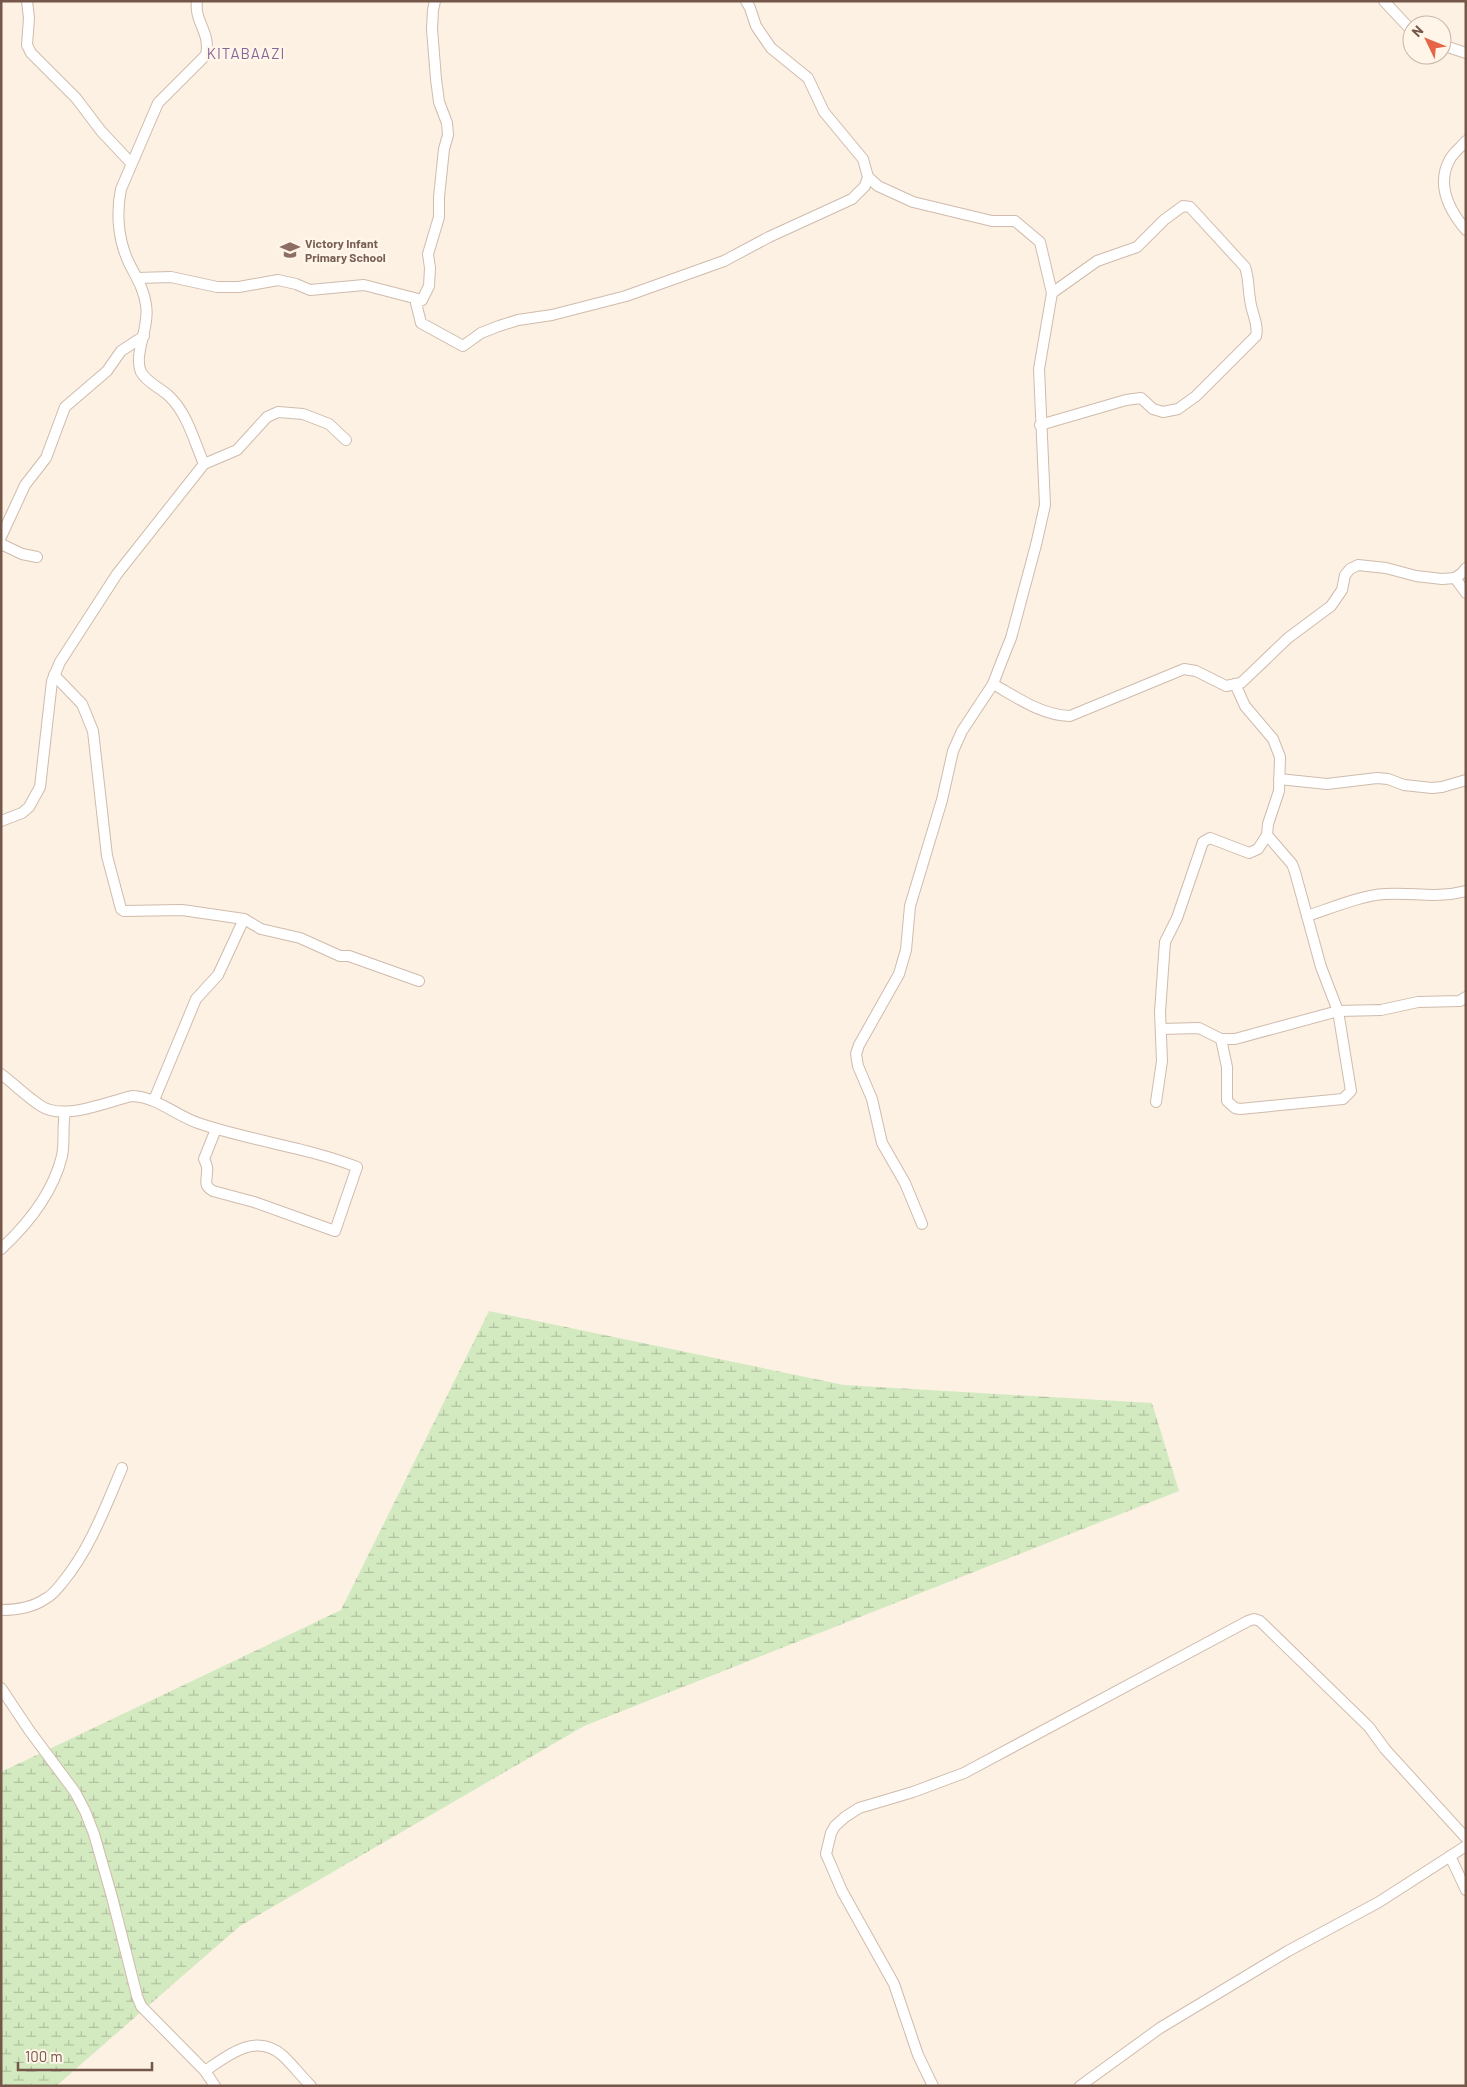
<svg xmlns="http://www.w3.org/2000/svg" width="1467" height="2087" font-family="Barlow,sans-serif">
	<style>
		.wetland { fill: url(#wetland-marsh) }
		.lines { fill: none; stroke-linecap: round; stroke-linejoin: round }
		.street-casing { stroke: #d0bbac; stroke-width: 12 }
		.street { stroke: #fff; stroke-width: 10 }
		.labels { text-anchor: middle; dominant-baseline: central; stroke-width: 5; stroke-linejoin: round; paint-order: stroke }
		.education-label { font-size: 12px; font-weight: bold; fill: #785e54; stroke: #fff6e9; text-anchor: start }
		.quarter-label { font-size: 15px; letter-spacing: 1px; fill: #856498; stroke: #fff6e9 }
	</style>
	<defs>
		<pattern id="wetland-marsh" width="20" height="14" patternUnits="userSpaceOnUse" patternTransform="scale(1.25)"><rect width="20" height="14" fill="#d3eac1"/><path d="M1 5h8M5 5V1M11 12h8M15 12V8" fill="none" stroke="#b0c09f"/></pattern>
	</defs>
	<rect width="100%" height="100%" fill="#fcf1e3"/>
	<!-- wetland -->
	<path class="wetland" d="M489 1311 844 1385 1152 1403 1179 1491 584 1726 240 1926 56 2086H1V1772L341 1610Z"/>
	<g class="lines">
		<defs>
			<g id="street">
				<path d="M27 1 29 18 27 45 31 53 76 98 101 131 131 163"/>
				<path d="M435 1 433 10 432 29 436 79 439 102 447 123 448 135 444 149 439 197V217L428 254 430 268 429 286 422 300 416 303 421 323 463 346 481 333 499 326 518 320 552 315 626 296 724 261 769 237 852 199 865 186 868 177 863 159 824 112 808 78 771 48 756 26 750 8 746 1"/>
				<path d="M1384 1 1412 31"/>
				<path d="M1442 45 1466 53"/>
				<path d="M1466 141C1461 147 1454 152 1450 159 1436 184 1449 210 1466 230"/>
				<path d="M868 177 878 186 913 202 992 221H1015L1040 242 1052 293"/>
				<path d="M137 278 171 277 217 287H239L278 280 296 284 310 290 364 285 422 300"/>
				<path d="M204 464 237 450 267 417 278 412 303 414 329 424 346 440"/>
				<path d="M1 537 25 485 46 458 65 407 107 371 121 351 144 336"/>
				<path d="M1 544 22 554 37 557"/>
				<path d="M1466 568 1462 573 1455 578 1466 593"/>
				<path d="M54 675 82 704 93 731 107 856 121 909 124 911 182 910 244 919 261 929 300 938 340 956H349L419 981"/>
				<path d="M993 684C1018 698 1041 715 1070 716L1184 669 1196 671 1226 686 1241 683 1288 638 1331 606 1342 590 1345 575 1350 569 1358 565 1386 568 1416 576 1442 579 1455 578"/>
				<path d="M1279 779 1327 784 1377 778 1388 779 1404 785 1432 788 1442 787 1466 780"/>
				<path d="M1 821 22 813 29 807 40 787 52 681 60 662 117 574 204 464C194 441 188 415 170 397 161 388 147 383 141 372 133 354 150 328 146 305 144 289 136 277 129 263 118 240 116 213 121 189L158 103 206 55C211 32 194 22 197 1"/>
				<path d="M1307 916C1329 909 1362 895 1385 894 1415 892 1434 899 1466 891"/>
				<path d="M1161 1029 1199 1028 1221 1039H1235L1338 1011 1381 1010 1418 1002 1460 1001 1466 997"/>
				<path d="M1221 1039 1227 1067V1101L1235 1108 1240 1109 1343 1099 1351 1091 1338 1011 1321 967 1295 872 1292 864 1267 835 1268 824 1279 791 1280 757 1273 739 1245 706 1235 684"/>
				<path d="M1 1074C14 1084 27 1097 41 1106 64 1121 106 1102 132 1096 157 1097 175 1115 198 1123 251 1141 306 1147 357 1167L335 1231 254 1202 213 1191C203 1185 207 1182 207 1172 208 1168 206 1163 204 1159L216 1129"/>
				<path d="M154 1100 196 999 218 975 244 919"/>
				<path d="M1156 1102 1162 1061 1160 1012 1165 942 1177 918 1203 842 1210 838 1249 853 1258 849 1267 835"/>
				<path d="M922 1224 905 1183 882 1143 872 1099 858 1066 856 1054 859 1045 899 974 906 950 910 906 942 800 953 751 962 731 993 684 1001 663 1011 638 1036 545 1045 505 1039 369 1052 293 1097 261 1137 247 1164 220 1183 206 1190 207 1245 267C1249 278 1248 288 1250 299 1251 312 1259 324 1256 336L1196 396 1178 409 1163 412 1153 409 1141 398 1126 400 1040 425"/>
				<path d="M1 1249C28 1224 53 1193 62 1156 65 1142 62 1127 65 1113"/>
				<path d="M1 1610C17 1610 32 1608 45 1599 52 1596 57 1589 62 1583 90 1549 105 1508 122 1468"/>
				<path d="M1 1688 29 1730 75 1792 85 1811 94 1834 112 1897 137 1996 141 2006 205 2071 215 2086"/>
				<path d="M1450 1856 1466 1890"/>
				<path d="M205 2071C227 2056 255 2032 282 2055 292 2064 301 2076 311 2086"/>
				<path d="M933 2086 918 2055 894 1984 842 1891 830 1863 826 1854 831 1833 835 1826 845 1817 859 1808 913 1792 964 1773 1248 1621 1254 1619 1260 1621 1369 1727 1385 1749 1466 1838"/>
				<path d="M1080 2086 1160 2028 1288 1951 1379 1902 1466 1846"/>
			</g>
		</defs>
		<!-- street casing -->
		<use href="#street" class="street-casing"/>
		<!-- street -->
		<use href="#street" class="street"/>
	</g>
	<!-- icons -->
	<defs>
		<symbol id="school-bare" viewBox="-9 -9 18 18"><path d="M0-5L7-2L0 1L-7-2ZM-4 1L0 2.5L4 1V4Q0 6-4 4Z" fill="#8d6e63" stroke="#fff6e9" stroke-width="2.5" paint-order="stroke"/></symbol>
	</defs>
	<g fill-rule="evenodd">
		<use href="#school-bare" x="276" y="236" width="28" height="28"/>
	</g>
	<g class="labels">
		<!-- education labels -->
		<g class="education-label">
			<text x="305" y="243">Victory Infant<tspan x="305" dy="14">Primary School</tspan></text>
		</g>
		<!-- quarter labels -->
		<g class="quarter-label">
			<text x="246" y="53">KITABAAZI</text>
		</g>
	</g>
	<!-- border -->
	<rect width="1467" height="2087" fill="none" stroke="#745749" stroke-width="5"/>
	<!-- north arrow -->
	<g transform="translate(1427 40) rotate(313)"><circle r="24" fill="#fff6e9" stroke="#c7b6a9"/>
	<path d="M0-4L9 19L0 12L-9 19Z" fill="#e76547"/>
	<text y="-8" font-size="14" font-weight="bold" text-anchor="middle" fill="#745749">N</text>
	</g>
	<!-- scale -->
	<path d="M18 2062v8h134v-8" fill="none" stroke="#745749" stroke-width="2.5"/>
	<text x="25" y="2062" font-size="15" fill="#745749" stroke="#fff6e9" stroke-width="4" paint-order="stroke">100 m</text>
</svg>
